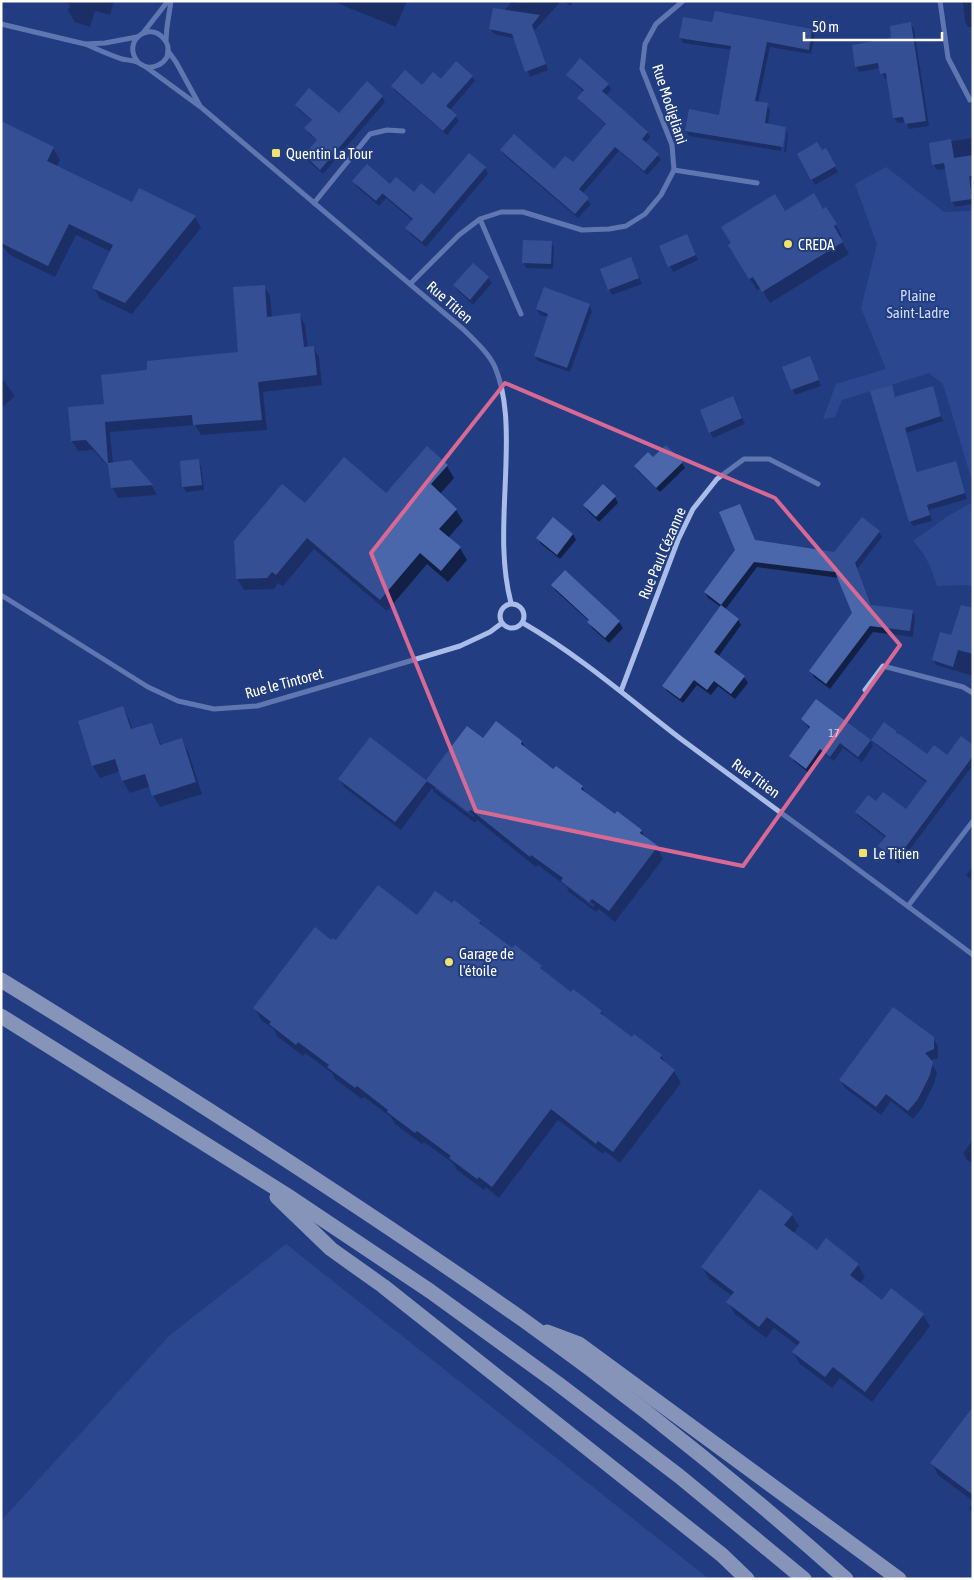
<svg xmlns="http://www.w3.org/2000/svg" width="974" height="1580" font-family="'Asap Condensed',sans-serif">
	<style>
		.green { fill: #3755a0 }
		.shadow { fill: #0007; fill-rule: evenodd }
		.building { fill: #4b67ab }
		.lines { fill: none; stroke-linecap: round; stroke-linejoin: round }
		.street { stroke: #aabce8; stroke-width: 5 }
		.highway { stroke: #fff; stroke-width: 15 }
		.marked { fill: none; stroke: #d76994; stroke-width: 4; stroke-linejoin: round }
		.poi-dot { fill: #f3e16d; stroke: #233d82; stroke-width: 2 }
		.labels { text-anchor: middle; dominant-baseline: central; stroke-width: 4; stroke-linejoin: round; paint-order: stroke }
		.number-label { font-size: 12px; fill: #d2d9ea }
		.street-label { font-size: 15px; fill: #fff; stroke: #233d82 }
		.poi-label { font-size: 15px; fill: #fff; stroke: #233d82; text-anchor: start }
		.park-label { font-size: 15px; fill: #cedaf6; stroke: #233d82 }
	</style>
	<rect width="100%" height="100%" fill="#233d82"/>
	<!-- green -->
	<g class="green">
		<path d="M886 167 944 212 973 211V484L943 384 929 373 842 400 835 417 823 419 836 384 886 369 861 308 877 244 855 184Z"/>
		<path d="M973 502V588L968 585 937 586C932 569 926 554 913 541L948 516Z"/>
		<path d="M286 1244 709 1579H1V1521L169 1336Z"/>
	</g>
	<!-- shadow -->
	<g class="shadow">
		<path d="M59 1H114L110 15 95 11 90 27 75 22 68 11 70 4Z"/>
		<path d="M332 1H407L396 27Z"/>
		<path d="M512 1 519 3 561 1 534 31 548 70 530 77 515 39 494 34 490 28Z"/>
		<path d="M565 1H574L570 6Z"/>
		<path d="M973 1V27H968L965 22 963 2Z"/>
		<path d="M713 23 812 30 815 36 811 54 770 47 758 103 767 105 770 110 768 125 785 128 788 134 786 152H784L787 131H784L781 151 689 136 686 130 720 116 732 50 683 43 680 38Z"/>
		<path d="M911 24 914 29 929 126 909 129 906 122 898 123 894 118 888 78 885 79 880 68 859 72 856 66Z"/>
		<path d="M568 75 608 84 611 89 606 96 647 132 650 137 645 143 658 155 661 160 647 175 619 151 582 194 591 204 578 218 504 155 501 150 555 170 573 164 606 125 582 103 579 98 584 92 571 80Z"/>
		<path d="M472 76 475 81 450 110 459 121 447 135 395 91 392 86 422 87 441 81Z"/>
		<path d="M382 96 385 102 323 174 308 161 305 156 318 141 309 134 306 129 312 121 299 110 296 105 339 115Z"/>
		<path d="M1 122 53 148 60 160 56 167 133 204 195 217 201 228 132 314 100 299 94 288 111 252 76 235 55 277 10 255 1 245Z"/>
		<path d="M973 138V181L971 182 973 204 955 207 952 201 946 169 937 170 934 165 931 144Z"/>
		<path d="M825 149 838 172 815 185 798 154 822 152Z"/>
		<path d="M485 168 488 174 426 247 410 234 407 228 413 221 386 198 379 206 357 187 354 182 390 186 414 194 434 195Z"/>
		<path d="M826 209 842 236 840 238 849 254 770 303 761 288 757 290 736 257 784 212 823 211Z"/>
		<path d="M690 241 698 260 673 272 670 266Z"/>
		<path d="M551 242 554 248 553 269 526 268 523 262Z"/>
		<path d="M631 259 642 284 612 295 609 289Z"/>
		<path d="M473 264 488 278 492 283 473 305 458 291 455 286Z"/>
		<path d="M264 286 270 296 272 317 299 315 305 325 308 348 313 347 319 357 322 385 263 392 267 430 201 435 195 425 110 432 113 464 131 462 152 486 157 495 118 498 112 487 110 468 93 450 78 451 72 441 105 405 148 371 240 353Z"/>
		<path d="M589 305 592 311 570 372 538 361 535 356 548 317 540 315 537 309Z"/>
		<path d="M810 357 821 386 795 395 783 367Z"/>
		<path d="M1 377 15 396 1 408Z"/>
		<path d="M891 386 896 398 932 387 943 421 906 433 918 473 955 462 967 499 929 510 932 521 913 526 910 521Z"/>
		<path d="M736 403 745 424 713 438 710 432Z"/>
		<path d="M427 447 447 466 454 478 440 494 456 510 463 521 448 538 460 548 467 560 448 582 427 564 387 611 314 549 283 586 278 583 274 589 244 590 237 579 305 505 386 495Z"/>
		<path d="M653 459 682 463 685 468 660 492 638 471 635 466Z"/>
		<path d="M198 460 201 466 204 490 186 492 183 487 181 462Z"/>
		<path d="M615 497 618 503 599 522 588 511 584 505Z"/>
		<path d="M879 532 882 537 857 569 872 606 912 611 915 617 913 637 873 632 830 689 814 677 811 671 854 614 839 578 757 567 725 610 738 619 741 625 718 657 744 677 748 683 735 699 718 686 711 695 697 685 683 703 667 691 664 686 721 607 708 598 705 592 756 542 834 553Z"/>
		<path d="M573 534 576 540 560 559 541 544 538 539Z"/>
		<path d="M565 571 619 622 623 628 609 643 592 628 589 621 556 591 553 585Z"/>
		<path d="M973 610V676L936 665 933 660Z"/>
		<path d="M816 700 871 741 884 724 897 735 927 756H947L973 746V765L899 864 883 851 880 846 886 838 859 817 856 812 876 802 906 811 927 783 871 741 873 746 862 762 843 748 834 761 824 754 809 773 794 761 791 756 810 729 802 719Z"/>
		<path d="M123 708 129 719 133 730 152 724 162 746 181 740 188 751 202 794 160 807 153 795 151 786 130 793 123 781 120 771 100 778 93 766 80 721Z"/>
		<path d="M370 739 430 784 428 780 483 740 522 742 526 750 554 770 582 787 586 794 615 816 617 813 641 831 646 839 657 847 663 859 615 922 599 909 596 912 569 892 566 886 538 865 536 867 477 820 475 823 434 792 432 788 401 830 345 788 340 779ZM435 786 474 815 473 817 435 789ZM565 882 595 905 593 907 565 885Z"/>
		<path d="M973 866V882L966 875Z"/>
		<path d="M417 917 480 921 484 929 512 950 541 967 544 973 571 994 601 1011 605 1018 633 1039 635 1036 661 1056 667 1065 674 1071 681 1083 620 1163 605 1151 603 1154 558 1120 499 1198 486 1187 484 1190 457 1170 453 1163 424 1142 422 1144 395 1124 391 1117 364 1097 362 1099 335 1079 332 1073 305 1053 303 1056 277 1036 274 1029 261 1020 255 1009 331 942H337Z"/>
		<path d="M933 1038 938 1046V1058L930 1061 937 1072 934 1084 922 1108 913 1119 891 1101 881 1115 845 1088 840 1080Z"/>
		<path d="M973 1140V1164L967 1160 963 1153Z"/>
		<path d="M792 1215 799 1226 793 1234 817 1252 858 1265 865 1277 859 1284 883 1302 923 1315 930 1326 872 1402 840 1378 832 1388 800 1364 793 1352 798 1346 774 1328 766 1338 735 1314 728 1302 732 1296 709 1279 702 1267Z"/>
		<path d="M973 1409V1501L938 1475 932 1463Z"/>
		<path d="M973 1504V1515L969 1508Z"/>
	</g>
	<!-- building -->
	<g class="building">
		<path d="M493 8 540 15 532 25 546 64 525 72 512 34 489 29Z"/>
		<path d="M715 11 812 29 809 50 767 42 755 101 768 103 765 123 786 127 783 147 685 131 689 109 719 115 731 46 679 38 683 17 712 22Z"/>
		<path d="M911 22 926 121 905 124 903 117 893 118 886 73 880 74 878 63 855 67 852 45 891 38 890 26Z"/>
		<path d="M580 58 609 84 602 91 648 132 642 139 659 154 644 171 615 147 579 189 589 198 575 214 500 150 514 134 554 169 565 156 573 162 606 124 577 98 584 90 566 75Z"/>
		<path d="M456 61 473 76 446 106 457 115 443 131 391 86 405 70 422 85 433 72 441 79Z"/>
		<path d="M367 81 383 96 320 170 304 155 317 140 304 128 312 120 295 105 309 88 339 113Z"/>
		<path d="M1 121 54 147 47 161 132 202 139 188 196 216 125 303 92 288 113 245 69 224 48 266 1 243Z"/>
		<path d="M951 139 954 158 973 155V176H969L972 199 951 202 944 163 932 165 929 143Z"/>
		<path d="M817 142 822 150 826 148 836 166 811 180 797 154Z"/>
		<path d="M469 153 486 167 422 242 405 228 413 219 382 193 386 189 376 201 352 181 367 164 390 184 396 177 414 192 421 183 434 194Z"/>
		<path d="M814 193 823 209 826 207 837 224 834 226 843 242 762 292 753 277 749 279 728 245 731 243 721 227 775 194 785 211Z"/>
		<path d="M687 234 696 255 668 267 659 246Z"/>
		<path d="M523 240 552 241 551 264 522 263Z"/>
		<path d="M631 257 639 278 608 290 600 269Z"/>
		<path d="M473 263 489 277 470 300 453 285Z"/>
		<path d="M265 285 267 317 300 313 304 347 314 346 317 375 258 382 262 420 193 425 192 415 105 422 108 463 131 460 153 485 111 488 108 465 86 440 71 441 68 407 104 404 101 375 147 370V361L238 352 233 287Z"/>
		<path d="M544 287 590 304 567 368 534 356 548 314 536 309Z"/>
		<path d="M810 356 819 380 791 390 782 367Z"/>
		<path d="M892 385 895 397 933 386 941 416 905 428 917 472 956 461 965 493 927 505 930 515 909 522 870 391Z"/>
		<path d="M733 396 742 418 709 433 700 410Z"/>
		<path d="M666 445 683 462 656 488 634 466 648 452 653 457Z"/>
		<path d="M427 446 448 465 431 484 457 509 439 529 461 547 441 571 420 553 380 600 307 538 276 575 272 572 267 578 236 579 234 541 282 484 305 503 344 457 386 493Z"/>
		<path d="M199 459 202 485 182 487 180 461Z"/>
		<path d="M603 484 616 496 596 517 583 505Z"/>
		<path d="M740 504 755 540 834 552 862 517 880 531 855 563 871 605 913 610 910 631 870 626 826 684 809 671 852 613 835 572 754 562 721 605 704 592 735 550 719 512Z"/>
		<path d="M553 517 573 534 557 555 536 538Z"/>
		<path d="M565 570 620 621 605 638 587 622 589 620 551 585Z"/>
		<path d="M721 605 739 619 714 652 745 676 731 694 714 681 707 690 694 680 680 699 662 686Z"/>
		<path d="M961 605 973 608V654L958 650 953 667 932 660 940 632 951 635Z"/>
		<path d="M816 699 871 740 858 757 840 743 830 757 820 749 806 769 789 756 810 727 801 719Z"/>
		<path d="M123 706 131 729 152 723 160 745 182 738 196 782 152 796 145 774 122 781 115 759 92 766 78 721Z"/>
		<path d="M496 721 522 741 521 744 553 769 556 766 583 786 581 789 615 814 617 811 642 830 640 833 658 846 609 911 592 899 589 902 561 881 563 878 531 855 530 857 471 810 468 812 426 780 467 726 483 738Z"/>
		<path d="M884 722 896 731V733L901 735 927 754 934 745 947 755 961 736 973 745V756L896 860 878 846 886 836 855 812 868 795 876 801 883 792 906 809 927 781 871 740Z"/>
		<path d="M370 737 427 781 395 822 338 779Z"/>
		<path d="M378 885 417 915 435 891 452 903 454 900 481 921 479 923 512 948 515 945 542 966 540 968 571 992 573 989 602 1011 600 1013 632 1037 634 1034 662 1055 660 1058 675 1070 613 1152 598 1141 596 1144 551 1109 492 1187 479 1177 477 1179 449 1158 451 1156 417 1131 415 1133 387 1112 388 1110 357 1086 355 1088 327 1067 329 1065 298 1042 296 1045 269 1024 271 1022 253 1008 315 927 331 940 332 938 336 940Z"/>
		<path d="M893 1007 934 1037V1049L925 1053 933 1062 930 1075 918 1099 908 1111 886 1094 876 1107 839 1080Z"/>
		<path d="M760 1189 793 1214 784 1225 817 1250 826 1238 859 1264 850 1275 882 1300 891 1288 924 1314 865 1392 833 1367 825 1377 792 1352 800 1342 767 1317 759 1327 726 1302 734 1292 701 1267Z"/>
		<path d="M973 1407V1495L930 1463Z"/>
	</g>
	<g class="lines">
		<!-- street -->
		<g class="street">
			<path d="M940 1 948 58 970 100"/>
			<path d="M1 24 85 44 105 43 137 37"/>
			<path d="M143 33 168 1"/>
			<path d="M166 40 167 27 171 1"/>
			<path d="M85 44C97 49 109 55 122 59 126 60 132 60 137 62 141 64 143 66 147 67 155 68 163 64 167 57 169 50 169 44 164 39 149 20 121 42 138 62"/>
			<path d="M168 51 176 62 200 106"/>
			<path d="M146 67 202 108 463 329C474 340 488 352 495 367 507 396 507 430 506 462 505 508 499 557 511 603"/>
			<path d="M674 170 757 183"/>
			<path d="M314 203 370 134 387 130 403 131"/>
			<path d="M480 219 521 314"/>
			<path d="M410 284 459 235 480 219 501 212H523L582 230 609 229 626 226 645 214 661 195 674 170 672 145 642 69 645 44 656 24 683 1"/>
			<path d="M1 595 148 687 178 701 214 709 257 706 356 677 460 646 490 632 502 623"/>
			<circle cx="512" cy="616" r="12"/>
			<path d="M523 623C580 656 629 699 681 739 778 811 876 882 973 955"/>
			<path d="M865 690 883 666 963 687 973 693"/>
			<path d="M621 691 678 540 693 509 717 479 744 459H769L818 484"/>
			<path d="M908 906 973 821"/>
		</g>
		<!-- highway -->
		<g class="highway">
			<path d="M1 980C180 1090 358 1203 529 1324 639 1403 745 1489 846 1579"/>
			<path d="M1 1016 285 1194 430 1291 557 1383 679 1476 804 1579"/>
			<path d="M277 1197 331 1249 383 1286 722 1555 747 1579"/>
			<path d="M547 1332 579 1344 899 1579"/>
		</g>
	</g>
	<!-- marked area -->
	<path d="M0 0H974V1580H0ZM505 383 775 498 900 645 743 866 476 811 371 553Z" fill="#233d82" fill-opacity=".55" fill-rule="evenodd"/>
	<path class="marked" d="M505 383 775 498 900 645 743 866 476 811 371 553Z"/>
	<!-- markers -->
	<g class="poi-dot">
		<rect x="271" y="148" width="10" height="10" rx="2.5"/>
		<circle cx="788" cy="244" r="5"/>
		<rect x="858" y="848" width="10" height="10" rx="2.5"/>
		<circle cx="449" cy="962" r="5"/>
	</g>
	<g class="labels">
		<!-- number labels -->
		<g class="number-label">
			<text x="834" y="733">17</text>
		</g>
		<!-- street labels -->
		<g class="street-label">
			<text transform="translate(670 104) rotate(72)">Rue Modigliani</text>
			<text transform="translate(450 302) rotate(41)">Rue Titien</text>
			<text transform="translate(662 553) rotate(-67)">Rue Paul Cézanne</text>
			<text transform="translate(284 683) rotate(-15)">Rue le Tintoret</text>
			<text transform="translate(756 778) rotate(36)">Rue Titien</text>
		</g>
		<!-- poi labels -->
		<g class="poi-label">
			<text x="286" y="153">Quentin La Tour</text>
			<text x="798" y="244">CREDA</text>
			<text x="873" y="853">Le Titien</text>
			<text x="459" y="953">Garage de<tspan x="459" dy="17">l'étoile</tspan></text>
		</g>
		<!-- park labels -->
		<g class="park-label">
			<text x="918" y="295">Plaine<tspan x="918" dy="17">Saint-Ladre</tspan></text>
		</g>
	</g>
	<!-- border -->
	<rect width="974" height="1580" fill="none" stroke="#ffffff" stroke-width="5"/>
	<!-- scale -->
	<path d="M804 32v8h138v-8" fill="none" stroke="#ffffff" stroke-width="2.5"/>
	<text x="812" y="32" font-size="15" fill="#ffffff" stroke="#233d82" stroke-width="4" paint-order="stroke">50 m</text>
</svg>
